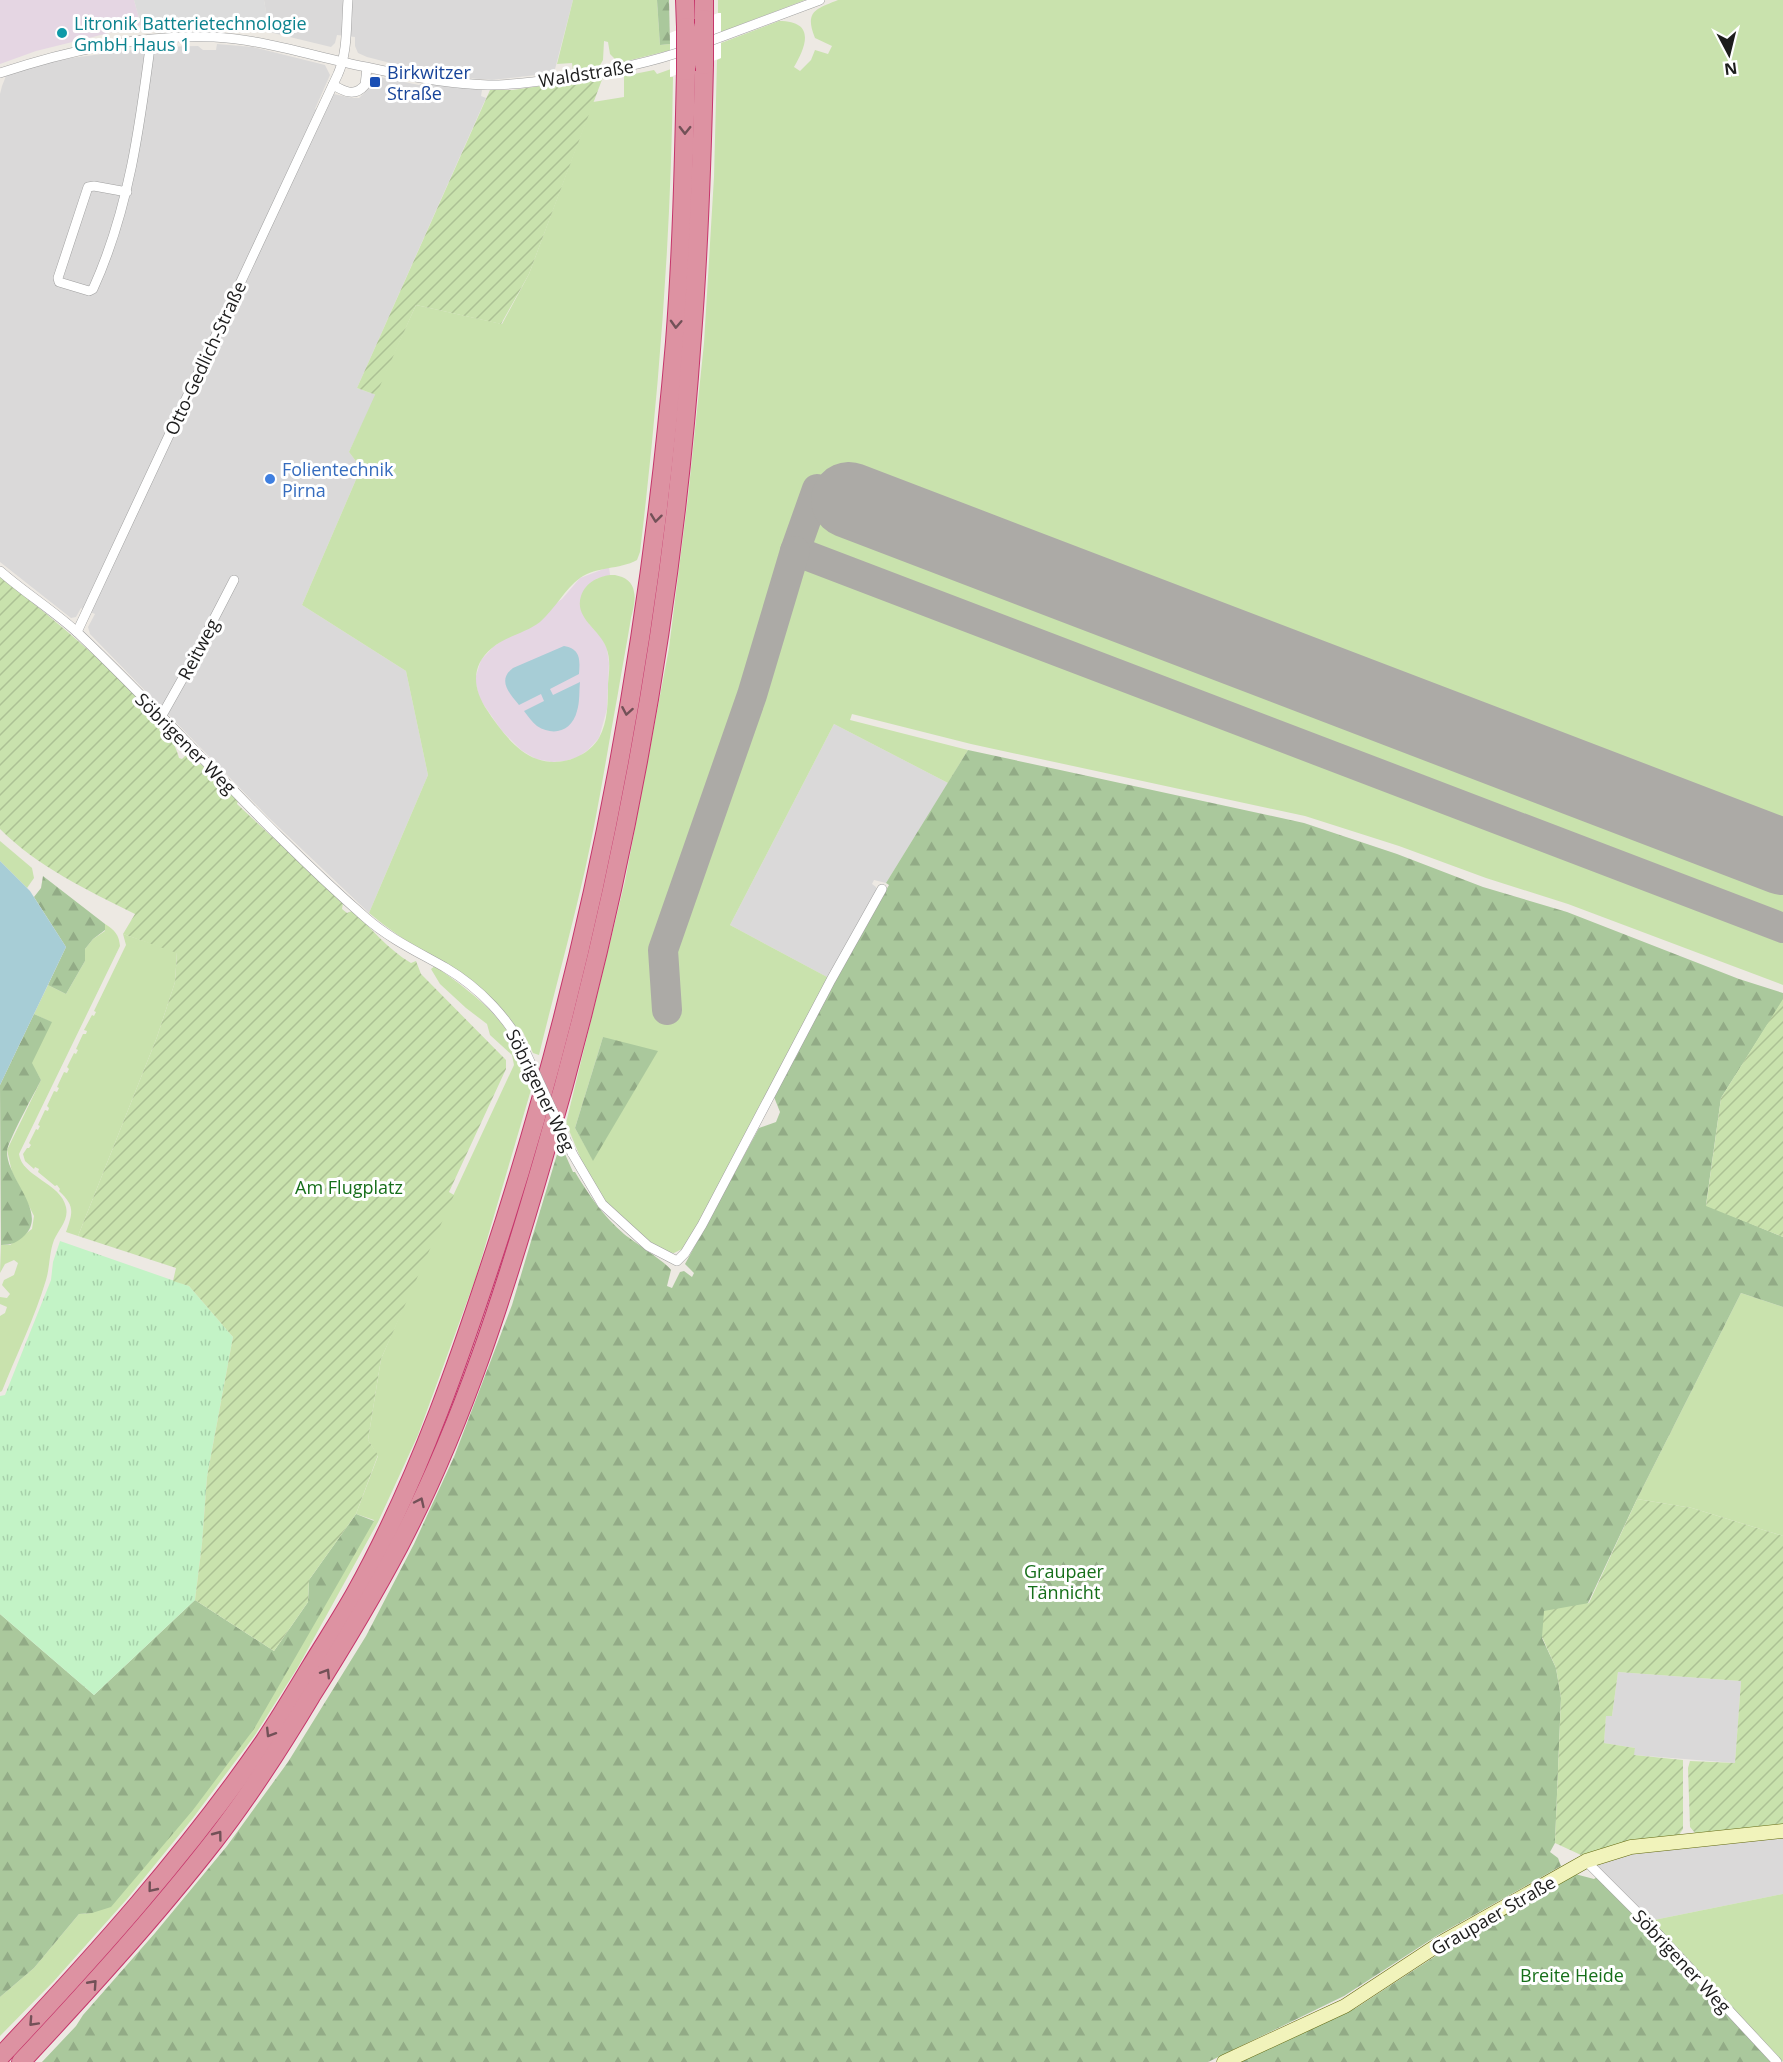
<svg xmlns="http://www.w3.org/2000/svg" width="1783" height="2062" font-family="'Open Sans',sans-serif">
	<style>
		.residential { fill: #dad9d9 }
		.industrial { fill: #e5d6e3 }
		.grass { fill: #c9e2ad; fill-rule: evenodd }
		.forest { fill: url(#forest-firs) }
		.park { fill: url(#park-tufts) }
		.garden { fill: url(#garden-furrows) }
		.parking { fill: #dcdcdc }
		.water { fill: #a7cdd6 }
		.pier { fill: #fff }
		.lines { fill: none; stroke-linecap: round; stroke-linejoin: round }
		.taxiway { stroke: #acaaa6; stroke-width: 30 }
		.runway { stroke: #acaaa6; stroke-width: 76 }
		.street-casing { stroke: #a0a0a0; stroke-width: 10 }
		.secondary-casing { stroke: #61680f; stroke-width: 15 }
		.highway-casing { stroke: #c6356b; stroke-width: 20 }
		.street { stroke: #fff; stroke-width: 9 }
		.secondary { stroke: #f1f3bb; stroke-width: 14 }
		.highway { stroke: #dd92a2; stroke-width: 18 }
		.street-bridge-casing { stroke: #a0a0a0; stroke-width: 10; stroke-linecap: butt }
		.highway-bridge-casing { stroke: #c6356b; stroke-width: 20; stroke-linecap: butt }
		.street-bridge { stroke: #fff; stroke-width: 9 }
		.highway-bridge { stroke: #dd92a2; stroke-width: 18 }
		.oneway { stroke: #735158 }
		.culture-dot { fill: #0f9aa8; stroke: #fff; stroke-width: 2 }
		.transit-dot { fill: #1a4fb4; stroke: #fff; stroke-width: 2 }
		.shop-dot { fill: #3f7fe0; stroke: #fff; stroke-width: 2 }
		.labels { text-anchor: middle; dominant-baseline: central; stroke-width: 6; stroke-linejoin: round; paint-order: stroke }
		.culture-label { font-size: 18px; fill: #0d838f; stroke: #fff; text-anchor: start }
		.transit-label { font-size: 18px; fill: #164399; stroke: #fff; text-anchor: start }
		.street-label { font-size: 18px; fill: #1c1c1c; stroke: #fff }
		.shop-label { font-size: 18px; fill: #366cbe; stroke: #fff; text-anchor: start }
		.park-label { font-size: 18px; fill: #166f1a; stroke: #fff }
	</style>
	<defs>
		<pattern id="forest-firs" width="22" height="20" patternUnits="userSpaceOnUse" patternTransform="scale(1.5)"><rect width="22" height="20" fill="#aac89c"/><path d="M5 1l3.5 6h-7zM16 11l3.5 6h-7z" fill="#92ab86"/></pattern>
		<pattern id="park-tufts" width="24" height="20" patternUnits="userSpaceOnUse" patternTransform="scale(1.5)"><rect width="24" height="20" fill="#c3f3c6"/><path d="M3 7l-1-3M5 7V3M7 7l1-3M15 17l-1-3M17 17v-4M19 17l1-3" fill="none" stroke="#a7d0aa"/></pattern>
		<pattern id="garden-furrows" width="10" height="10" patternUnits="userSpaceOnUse" patternTransform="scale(1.5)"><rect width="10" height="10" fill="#c9e2ad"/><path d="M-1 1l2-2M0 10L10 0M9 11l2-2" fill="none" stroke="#acc194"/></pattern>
	</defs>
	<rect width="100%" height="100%" fill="#ede9e3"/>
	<!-- residential -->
	<g class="residential">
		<path d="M264 0H573L554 73 492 80 440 76 410 70V68L367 57 358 53 355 46V37L337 35 335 43 331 47 269 32Z"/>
		<path d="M217 44 253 47 325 65 330 75 315 109 325 113 334 94 352 98H359L369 88 375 76 419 85 422 83 482 90 481 96 486 98 357 388 376 395 349 452 361 468 302 605 406 671 428 775 369 913 268 817 90 634 88 627 95 614 81 608 76 617 71 618 0 562V94L2 86 6 76 45 63 71 58 156 47 198 46 203 50H216Z"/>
		<path d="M834 724 948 783 886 883 874 880 872 884 876 887 877 892 829 978 730 925Z"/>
		<path d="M1618 1672 1741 1681 1735 1763 1633 1755 1635 1748 1604 1743 1606 1716H1612Z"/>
		<path d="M1783 1836V1894L1649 1921 1602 1872 1596 1863 1630 1853Z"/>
	</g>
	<!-- industrial -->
	<g class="industrial">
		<path d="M0 0H134L141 25 36 51 0 64Z"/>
		<path d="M609 567 610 575 596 579 589 624 602 638 607 649 609 663 607 709 599 738 588 750 578 757 565 761 552 762 536 759 521 750 502 731 479 698 475 679 481 660 493 647 562 599 580 578Z"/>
	</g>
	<!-- grass -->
	<g class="grass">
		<path d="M573 0H657L660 45 670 44 671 50 619 63 610 54 608 42 604 41 603 60 599 67 573 70 572 63 557 64Z"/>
		<path d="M718 0H805L721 32V13H718Z"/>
		<path d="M838 0H1783V985L1568 904 1486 878 1399 846 1305 816 971 744 852 714 850 720 968 750 948 783 834 724 730 925 829 978 686 1247 674 1253 665 1252 648 1242 606 1202 583 1164 566 1123 625 881 669 648 688 497 704 343 714 177 717 60 721 58V43L779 21C815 21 807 45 794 67L800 71 811 60 815 50 828 54 832 46 815 38C804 11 816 9 838 0ZM603 1037 593 1160 575 1128Z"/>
		<path d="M671 69 670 77H673C671 236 659 394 640 552L637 560C619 570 597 566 580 578 565 589 554 610 540 622 526 633 506 636 492 648 470 666 473 689 487 710 499 728 516 752 537 759 559 767 587 758 599 738 608 722 608 702 608 684 609 672 611 659 606 647 599 629 574 618 581 596 585 582 602 574 615 575 625 577 633 582 634 592 636 600 633 610 631 618 627 643 622 668 618 693 607 752 598 812 585 870 571 932 554 993 539 1055L533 1053 523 1032 521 1033C510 1020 500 1005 487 995 448 966 406 944 369 913L428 775 406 671 302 605 361 468 349 452 416 305 502 324 529 274 593 102 624 97V76L654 70 657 74Z"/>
		<path d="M0 841 32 868 34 878 27 888 0 861Z"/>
		<path d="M105 924C115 930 119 935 120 946L19 1154C22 1177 61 1183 66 1207 69 1220 59 1229 54 1240 49 1253 50 1267 46 1280 35 1317 16 1356 2 1391L0 1392V1316L5 1313 7 1307 0 1304V1297L7 1298 10 1294 2 1285 4 1280 14 1275 18 1263 14 1260 5 1264 0 1273 1 1245H10L32 1229 34 1216 12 1172 7 1150 41 1080 31 1063 51 1022 34 1014 48 985 66 994 85 961V949L93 939 105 931Z"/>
		<path d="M123 934 177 952 175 982 157 1037 78 1236 66 1232C73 1212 75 1206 59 1191L60 1189 57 1185 55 1186 38 1172 39 1169 35 1167 34 1169 25 1161 23 1154 27 1148H29L31 1145 29 1143 36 1129 38 1130 40 1126 38 1125 45 1110 48 1111 49 1108 47 1106 54 1091 57 1092 59 1088 57 1087 64 1072 67 1073 69 1069 67 1067 74 1053 76 1054 78 1050 76 1049 83 1034H86L87 1031 84 1030 92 1015 94 1016 96 1012 94 1011 126 945Z"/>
		<path d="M435 966C467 989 499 1012 518 1048L517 1050 533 1083 476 1277 418 1435 378 1522 298 1667 255 1735 193 1818 127 1899 54 1981 0 2036V1997L34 1968 79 1914 92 1913 374 1520 356 1514 378 1456 368 1440 381 1359 432 1241 514 1065 512 1055 490 1035 487 1024 466 1008 440 984 431 969Z"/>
		<path d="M1741 1293 1783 1307V1536L1692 1508 1637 1499Z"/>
		<path d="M1783 1894V2062L1649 1921Z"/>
	</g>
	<!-- forest -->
	<g class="forest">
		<path d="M657 0H669L670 44 660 45Z"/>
		<path d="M968 750 1304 823 1397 854 1483 887 1567 912 1739 979 1783 993V1000L1721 1098 1706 1205 1783 1237V1307L1741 1293 1637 1499 1588 1603 1542 1638 1556 1668 1561 1698 1555 1843 1550 1852 1558 1858 1561 1866 1438 1935 1344 1996 1208 2062H42L76 2026 83 2015 155 1933 227 1846 288 1762 366 1636 414 1544 454 1457 512 1305 558 1151 565 1154 573 1172H575C588 1194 604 1217 624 1234 634 1242 667 1263 671 1270L667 1286 672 1288 680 1272 684 1271 692 1277 694 1273 685 1264 759 1128 776 1122 780 1112 774 1097 834 980 889 885 886 883Z"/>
		<path d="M43 876 105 924V930L93 939 85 949V961L66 994 48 985 66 947 34 897 41 888Z"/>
		<path d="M34 1014 52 1022 32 1063 41 1080C35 1092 8 1141 7 1151 6 1178 48 1212 25 1235 18 1242 12 1245 1 1245L0 1085Z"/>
		<path d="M603 1037 658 1051 593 1161 575 1128Z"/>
		<path d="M356 1514 374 1521 254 1729 193 1810 111 1907 92 1913 79 1914 34 1968 0 1997V1614L94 1695 195 1600 274 1651 308 1602 309 1580Z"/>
		<path d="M1575 1874 1594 1879 1597 1877 1644 1925 1772 2062H1240L1356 2008 1451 1946Z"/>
	</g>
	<!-- park -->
	<path class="park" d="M60 1241 189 1286 233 1337 207 1477 202 1544 195 1600 94 1695 0 1614V1396L5 1395 51 1280 53 1262Z"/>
	<!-- garden -->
	<g class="garden">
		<path d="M603 77 529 274 501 324 416 305 376 395 357 388 490 90H513Z"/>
		<path d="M0 577C39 607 172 713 179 758L182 759 186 755 197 765 201 764 238 801 237 804 343 903 342 909 347 913 352 911C372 928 387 949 411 963L416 961 421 974 506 1060V1069L449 1192 454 1195 381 1359 368 1440 378 1455 356 1514 309 1580 308 1602 274 1651 195 1600 202 1544 207 1477 233 1337 189 1286 173 1281 176 1268 78 1236 157 1037 175 982 177 953 123 934 135 914C87 890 38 867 0 829Z"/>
		<path d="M1783 999V1237L1706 1206 1721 1098Z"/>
		<path d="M1637 1499 1692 1508 1783 1536V1824L1695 1833 1690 1827 1688 1768 1690 1761 1735 1763 1741 1681 1618 1672 1612 1716H1606L1604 1743 1635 1748 1634 1755 1683 1760V1829L1679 1835 1629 1841 1581 1855 1555 1843 1561 1698 1556 1668 1542 1637 1544 1611 1589 1603Z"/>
	</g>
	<!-- parking -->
	<path class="parking" d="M134 0H264L269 29 221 23 164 22 141 25Z"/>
	<!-- water -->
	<g class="water">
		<path d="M564 646C581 649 580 660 579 674L550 689 553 695 580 682C579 691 580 702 577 711 572 731 554 737 537 726 532 722 528 716 524 711L544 701 541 694 519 705C509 693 497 680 513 668Z"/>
		<path d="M0 861 30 891 66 947 0 1085Z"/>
	</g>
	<!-- pier -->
	<path class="pier" d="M718 13H721V58L670 77V33Z"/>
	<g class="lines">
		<!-- taxiway -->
		<g class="taxiway">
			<path d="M849 500 817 489 795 551 1783 928"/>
			<path d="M667 1010 663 950 752 695 795 551"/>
		</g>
		<!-- runway -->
		<path class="runway" d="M849 500 1783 857"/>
		<defs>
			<g id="street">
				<path d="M702 44 820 0"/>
				<path d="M0 73C69 50 141 34 214 37 267 40 315 57 366 67 406 76 447 84 488 85 512 85 536 82 560 78 604 72 647 64 689 49"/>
				<path d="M333 85C345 92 355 97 365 85L367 68"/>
				<path d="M127 192 94 186 88 187 58 278 59 282 89 291 93 289C129 210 140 125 151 40"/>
				<path d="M0 571C25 593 54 611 78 633 176 726 264 829 366 918 390 939 418 952 446 968 480 988 509 1019 526 1053"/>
				<path d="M77 632 338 74C348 51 346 25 348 0"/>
				<path d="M161 717 188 669 234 580"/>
				<path d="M572 1153 602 1204 648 1246 677 1261 685 1253 702 1225 831 980 882 889"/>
				<path d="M1586 1861 1646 1921 1777 2062"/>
			</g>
			<path id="secondary" d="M1224 2062 1345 2006 1444 1941 1586 1861 1631 1847 1783 1831"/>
			<g id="highway">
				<path d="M685 0 686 27"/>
				<path d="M704 0V19"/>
				<path d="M0 2057C94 1957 186 1855 264 1742 280 1718 295 1693 310 1668 325 1643 341 1619 355 1594 420 1477 463 1350 504 1223 595 938 650 640 675 342 682 252 684 161 686 71"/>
				<path d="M21 2062C88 1990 154 1918 214 1841 250 1795 281 1746 311 1696 342 1647 372 1597 399 1546 463 1424 505 1290 543 1159 621 892 673 614 692 336 699 246 702 155 704 65"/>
			</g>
		</defs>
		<!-- street casing -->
		<use href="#street" class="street-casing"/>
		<!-- secondary casing -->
		<use href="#secondary" class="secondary-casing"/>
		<!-- highway casing -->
		<use href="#highway" class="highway-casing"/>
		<!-- street -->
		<use href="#street" class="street"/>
		<!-- secondary -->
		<use href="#secondary" class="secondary"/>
		<!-- highway -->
		<use href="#highway" class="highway"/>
		<defs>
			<path id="street-bridge" d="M526 1053 572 1153"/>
			<g id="highway-bridge">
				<path d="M704 19V65"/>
				<path d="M686 71V27"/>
			</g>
		</defs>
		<!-- street-bridge casing -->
		<use href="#street-bridge" class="street-bridge-casing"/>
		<!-- highway-bridge casing -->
		<use href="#highway-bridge" class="highway-bridge-casing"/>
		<!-- street-bridge -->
		<use href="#street-bridge" class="street-bridge"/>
		<!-- highway-bridge -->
		<use href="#highway-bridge" class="highway-bridge"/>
	</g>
	<!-- one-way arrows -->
	<defs><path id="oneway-chevron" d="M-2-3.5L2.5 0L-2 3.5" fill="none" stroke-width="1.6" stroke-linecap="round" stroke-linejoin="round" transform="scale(1.5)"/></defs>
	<g class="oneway">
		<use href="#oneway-chevron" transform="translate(685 130) rotate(91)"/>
		<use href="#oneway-chevron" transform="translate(676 324) rotate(93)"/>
		<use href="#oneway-chevron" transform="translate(656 518) rotate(97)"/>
		<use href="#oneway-chevron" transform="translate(627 711) rotate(100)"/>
		<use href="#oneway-chevron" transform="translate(420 1502) rotate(-65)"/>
		<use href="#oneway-chevron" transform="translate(326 1673) rotate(-58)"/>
		<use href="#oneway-chevron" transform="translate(270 1733) rotate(122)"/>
		<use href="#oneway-chevron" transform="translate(218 1835) rotate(-53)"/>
		<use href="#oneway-chevron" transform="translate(152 1888) rotate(129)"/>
		<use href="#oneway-chevron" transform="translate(93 1984) rotate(-48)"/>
		<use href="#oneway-chevron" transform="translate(33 2022) rotate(133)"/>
	</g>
	<!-- markers -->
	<circle class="culture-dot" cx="62" cy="33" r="6"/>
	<rect class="transit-dot" x="369" y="76" width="12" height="12" rx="3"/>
	<circle class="shop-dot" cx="270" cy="479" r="6"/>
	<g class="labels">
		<!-- culture labels -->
		<g class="culture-label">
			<text x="74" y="23">Litronik Batterietechnologie<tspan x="74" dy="21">GmbH Haus 1</tspan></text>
		</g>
		<!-- transit labels -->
		<g class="transit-label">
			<text x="387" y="72">Birkwitzer<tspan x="387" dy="21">Straße</tspan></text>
		</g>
		<!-- street labels -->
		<g class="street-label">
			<text transform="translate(586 73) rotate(-9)">Waldstraße</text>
			<text transform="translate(205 358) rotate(-65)">Otto-Gedlich-Straße</text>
			<text transform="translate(198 649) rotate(-62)">Reitweg</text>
			<text transform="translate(186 743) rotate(45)">Söbrigener Weg</text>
			<text transform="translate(541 1090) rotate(64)">Söbrigener Weg</text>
			<text transform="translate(1493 1915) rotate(-30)">Graupaer Straße</text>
			<text transform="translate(1682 1961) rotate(47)">Söbrigener Weg</text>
		</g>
		<!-- shop labels -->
		<g class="shop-label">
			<text x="282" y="469">Folientechnik<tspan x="282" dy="21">Pirna</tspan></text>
		</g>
		<!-- park labels -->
		<g class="park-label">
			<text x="349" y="1187">Am Flugplatz</text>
			<text x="1064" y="1571">Graupaer<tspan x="1064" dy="21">Tännicht</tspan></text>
			<text x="1572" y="1975">Breite Heide</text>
		</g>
	</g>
	<!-- north arrow -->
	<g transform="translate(1729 54) rotate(173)" stroke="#ffffff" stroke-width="4.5" paint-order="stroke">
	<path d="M0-4.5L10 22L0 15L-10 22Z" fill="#1c1c1c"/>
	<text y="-9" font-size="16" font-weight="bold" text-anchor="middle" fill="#1c1c1c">N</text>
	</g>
</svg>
